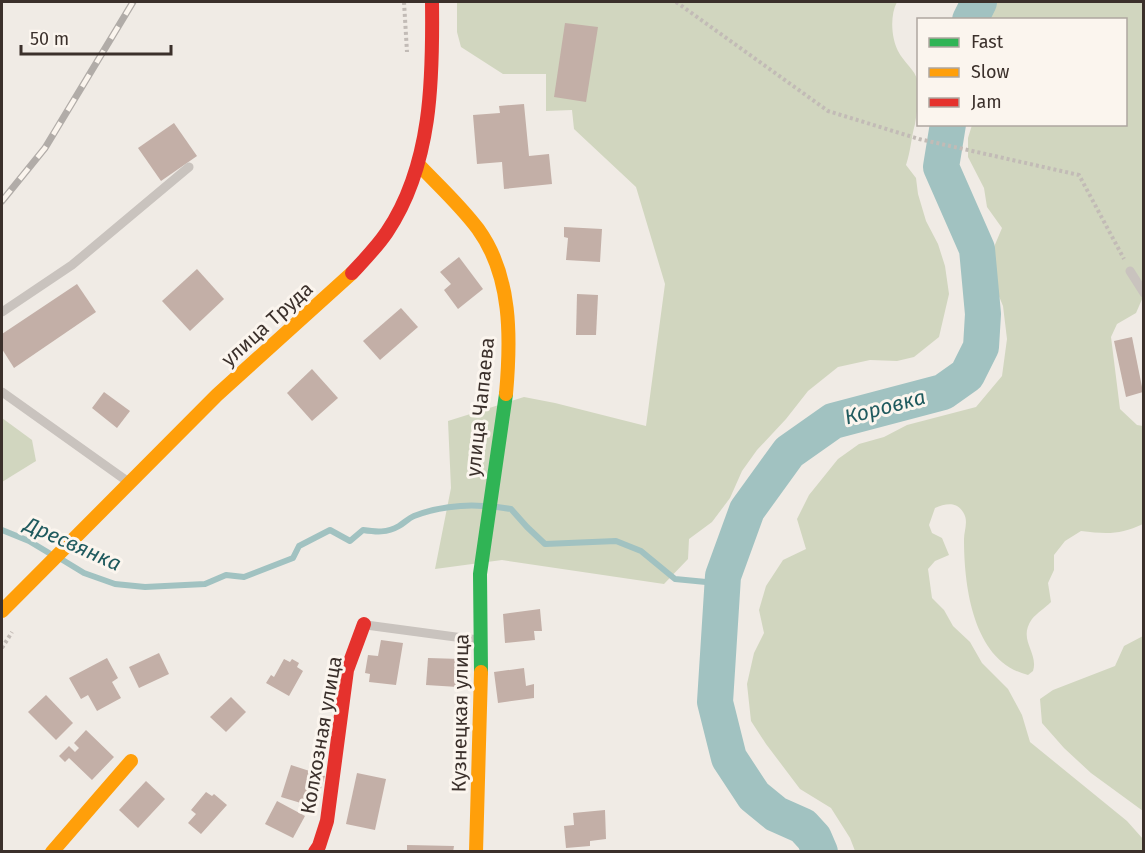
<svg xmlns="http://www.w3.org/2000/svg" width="1145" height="853" font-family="'Fira Sans',sans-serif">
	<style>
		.green { fill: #d1d6bf }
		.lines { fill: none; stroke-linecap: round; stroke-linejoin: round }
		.stream { stroke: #a1c2c1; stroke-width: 6 }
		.river { stroke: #a1c2c1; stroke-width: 36 }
		.building { fill: #c3afa7 }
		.path { stroke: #c2bbb6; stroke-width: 4; stroke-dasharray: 3 3; stroke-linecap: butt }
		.lane { stroke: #c9c3be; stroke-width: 9 }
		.fast { stroke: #30b455; stroke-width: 14 }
		.slow { stroke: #ff9f0a; stroke-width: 14 }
		.jam { stroke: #e5322d; stroke-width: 14 }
		.rail-casing { stroke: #b1aca8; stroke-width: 7 }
		.rail { stroke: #fbf5ee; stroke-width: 4.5; stroke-dasharray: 14; stroke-linecap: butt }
		.labels { text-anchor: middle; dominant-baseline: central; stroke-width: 6; stroke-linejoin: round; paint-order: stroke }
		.street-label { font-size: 20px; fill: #3b302b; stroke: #fbf5ee }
		.water-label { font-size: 21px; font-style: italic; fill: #1f5a5e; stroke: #fbf5ee }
	</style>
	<rect width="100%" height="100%" fill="#f0ebe5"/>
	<!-- green -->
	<g class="green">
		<path d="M457 2H897C890 15 891 37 898 51 904 63 915 69 918 82 921 96 917 110 915 124 911 138 911 150 906 165L916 178 918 194 926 221 938 244 945 266 949 294 939 337 914 357 897 361 870 360 838 367 808 391 786 419 757 450 742 471 730 498 712 522 689 539 688 559 664 584 502 560 435 569 451 488 448 421 524 397 555 403 646 426 665 284 636 187 574 129 572 110 546 111V74H503L461 47 457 32Z"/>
		<path d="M995 2H1143V297L1136 313 1117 324 1111 337 1120 409 1137 425 1143 426V524C1120 535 1106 534 1081 531L1065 541 1054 555V570L1048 583 1051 602C1045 608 1037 613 1032 619 1017 640 1039 652 1033 671L1028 675C973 662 964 586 964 539 964 530 969 521 963 512 956 501 945 504 935 508L929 525 932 533 942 538 949 555 935 561 928 569 932 598 944 610 953 626 970 642 982 663 1008 689 1022 715 1030 742 1127 821 1143 839V851H855L850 838 831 808 800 789 766 744 751 721 747 684 754 653 764 633 759 610 766 586 783 560 806 549 797 519 809 495 838 459 859 444 884 437 907 425 976 407 1002 376 1007 339 1003 306 996 289 994 247 1002 228 987 207 984 188 968 157V138L972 125 1126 124V20L988 19Z"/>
		<path d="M2 418 32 440 36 461 2 482Z"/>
		<path d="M1143 636V811L1091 773 1064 748 1042 723 1040 699 1053 690 1115 666 1124 646Z"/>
	</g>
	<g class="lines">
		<!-- stream -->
		<g class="stream">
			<path d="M497 507 511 509 527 527 545 544 616 541 641 551 675 579 706 582 723 576"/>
			<path d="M2 530 29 541 49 553"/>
			<path d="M61 559 84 573 115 584 145 587 205 584 226 575 244 577 293 558 299 546 330 530 350 541 363 530C376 532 387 533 399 526 404 523 409 518 414 516 434 508 463 504 483 506"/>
		</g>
		<!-- river -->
		<g class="river">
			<path d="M970 20 979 2"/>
			<path d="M820 852 814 838 803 826 776 814 754 796 729 758 715 702 723 576 747 510 789 452 833 421 943 392 967 375 981 347 983 314 977 249 941 167 948 124"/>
		</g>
	</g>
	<!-- building -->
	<g class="building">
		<path d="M565 23 598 27 586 102 554 97Z"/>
		<path d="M524 104 529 156 549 154 552 184 504 189 502 162 477 164 473 115 500 113 499 106Z"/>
		<path d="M174 123 197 156 161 181 138 148Z"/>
		<path d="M564 227 602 229 600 262 566 260 568 238 564 237Z"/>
		<path d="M459 257 483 289 458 309 444 290 451 284 440 272Z"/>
		<path d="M197 269 224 299 190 331 162 301Z"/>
		<path d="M77 284 96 312 14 368 2 349V334Z"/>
		<path d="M577 294 598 295 596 335H576Z"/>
		<path d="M401 308 418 327 380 360 363 341Z"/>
		<path d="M1132 337 1143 392 1126 397 1114 341Z"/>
		<path d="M312 369 338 398 312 421 287 393Z"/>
		<path d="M104 392 130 411 117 428 92 408Z"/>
		<path d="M540 609 542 631H534L535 640 505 643 503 614Z"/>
		<path d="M381 640 403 643 396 685 369 682 370 674 365 673 368 655 378 656Z"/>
		<path d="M159 653 169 674 139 688 129 667Z"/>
		<path d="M107 658 118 678 112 682 121 698 97 711 88 695 81 699 69 678Z"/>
		<path d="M428 658 461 659 458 687 426 685Z"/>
		<path d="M284 659 290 662 292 659 299 663 297 667 303 671 289 696 266 683 271 675 274 677Z"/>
		<path d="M524 668 526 686 534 684V698L498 703 494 672Z"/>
		<path d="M46 695 73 723 56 740 28 712Z"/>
		<path d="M231 697 246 712 226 732 210 717Z"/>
		<path d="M86 730 114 757 92 780 69 758 65 762 59 756 69 746 75 752 79 748 74 743Z"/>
		<path d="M291 765 325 776 317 801 306 797 304 804 281 797Z"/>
		<path d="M357 773 386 779 375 830 346 824Z"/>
		<path d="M146 781 165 799 138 828 119 810Z"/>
		<path d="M206 792 212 796 214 794 227 805 201 834 188 823 196 814 191 810Z"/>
		<path d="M277 801 305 816 293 838 265 824Z"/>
		<path d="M605 810 606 839 590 841V846L566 848 564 826 574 825 573 813Z"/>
		<path d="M407 845 454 846 453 852H407Z"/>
	</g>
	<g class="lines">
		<!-- path -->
		<g class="path">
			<path d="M404 2 407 52"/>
			<path d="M676 2 828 111 919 139 1079 175 1124 259"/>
			<path d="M2 648 12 632"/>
		</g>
		<!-- lane -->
		<g class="lane">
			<path d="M1130 271 1144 293"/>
			<path d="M2 312 72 265 189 167"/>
			<path d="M2 392 127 481"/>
			<path d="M366 625 478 640"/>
		</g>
		<!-- fast -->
		<path class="fast" d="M481 672 480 574 506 394"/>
		<!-- slow -->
		<g class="slow">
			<path d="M418 164C438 185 460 205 478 229 512 276 511 338 506 394"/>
			<path d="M2 611 217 395 352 273"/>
			<path d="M52 852 131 761"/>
			<path d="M476 852 481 672"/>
		</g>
		<!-- jam -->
		<g class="jam">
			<path d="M352 273C364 260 377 247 387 232 432 165 433 79 432 2"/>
			<path d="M315 852 319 846 327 821 347 670 364 624"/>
		</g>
		<defs>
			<path id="rail" d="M2 201 45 148 133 2"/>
		</defs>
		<!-- rail casing -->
		<use href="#rail" class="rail-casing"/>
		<!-- rail -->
		<use href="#rail" class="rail"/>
	</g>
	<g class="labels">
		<!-- street labels -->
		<g class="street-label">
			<text transform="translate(267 324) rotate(-42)">улица Труда</text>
			<text transform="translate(480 407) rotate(-84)">улица Чапаева</text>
			<text transform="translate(460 713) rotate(-89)">Кузнецкая улица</text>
			<text transform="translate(321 735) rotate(-80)">Колхозная улица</text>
		</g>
		<!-- water labels -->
		<g class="water-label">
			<text transform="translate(885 407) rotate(-15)">Коровка</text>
			<text transform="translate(73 544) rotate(24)">Дресвянка</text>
		</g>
	</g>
	<!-- border -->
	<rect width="1145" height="853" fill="none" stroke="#3b302b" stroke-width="6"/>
	<!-- legend -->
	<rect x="917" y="18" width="210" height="108" fill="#fbf5ee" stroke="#aea6a0" stroke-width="1.5"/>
	<rect x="929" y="38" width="30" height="9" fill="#30b455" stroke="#aea6a0" stroke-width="1.5"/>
	<text x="971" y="48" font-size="18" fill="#3b302b">Fast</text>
	<rect x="929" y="68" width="30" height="9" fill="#ff9f0a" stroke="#aea6a0" stroke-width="1.5"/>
	<text x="971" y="78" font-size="18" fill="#3b302b">Slow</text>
	<rect x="929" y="98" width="30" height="9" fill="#e5322d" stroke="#aea6a0" stroke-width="1.5"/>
	<text x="971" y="108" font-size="18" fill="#3b302b">Jam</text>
	<!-- scale -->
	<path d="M21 45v9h150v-9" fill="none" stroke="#3b302b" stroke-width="3"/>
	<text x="30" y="45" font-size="18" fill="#3b302b" stroke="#fbf5ee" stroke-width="4.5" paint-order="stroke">50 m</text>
</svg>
